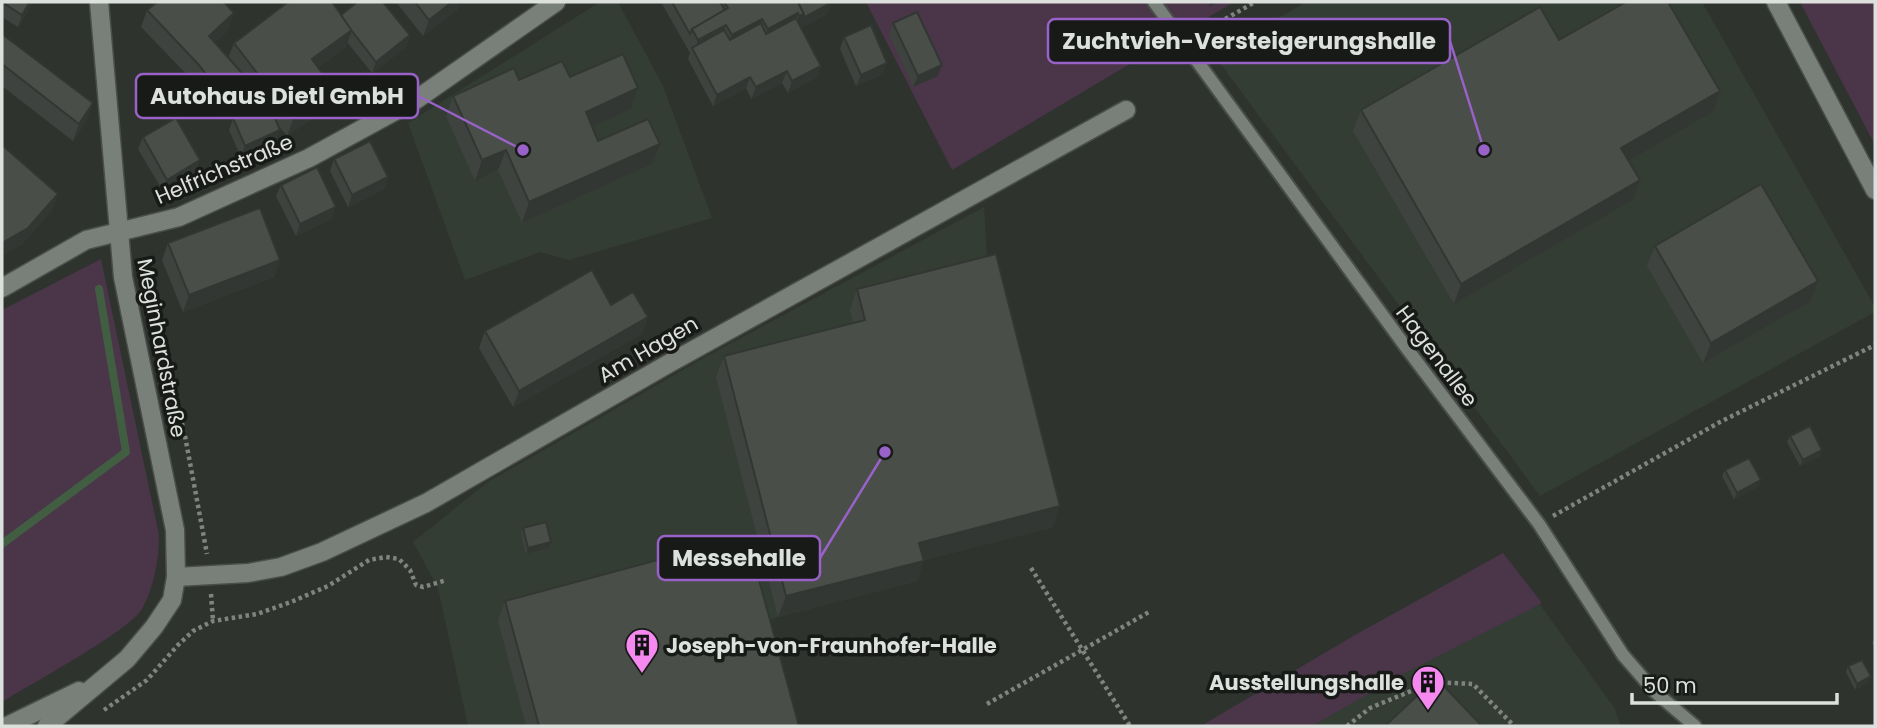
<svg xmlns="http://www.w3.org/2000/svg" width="1877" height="728" font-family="Poppins,sans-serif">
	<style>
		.built { fill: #333d33 }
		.green { fill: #4a3549 }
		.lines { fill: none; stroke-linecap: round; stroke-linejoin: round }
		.stream { stroke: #415d42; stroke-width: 8 }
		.lane-casing { stroke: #4a4e4a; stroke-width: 16 }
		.street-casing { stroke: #4a4e4a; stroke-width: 21 }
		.secondary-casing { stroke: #4a4e4a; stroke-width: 21 }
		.path { stroke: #808480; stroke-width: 4.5; stroke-dasharray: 3.5 3.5; stroke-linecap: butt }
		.lane { stroke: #797f79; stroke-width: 12 }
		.street { stroke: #797f79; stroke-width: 18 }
		.secondary { stroke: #797f79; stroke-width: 18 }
		.wall { fill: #3f433f }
		.shaded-wall { fill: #333733 }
		.building { fill: #494e49; stroke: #333733; stroke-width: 2 }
		.labels { text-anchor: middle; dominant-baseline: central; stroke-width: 7; stroke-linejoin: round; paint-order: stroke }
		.street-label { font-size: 21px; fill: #dde1dd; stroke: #181a18 }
		.poi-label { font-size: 21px; font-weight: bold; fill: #dde1dd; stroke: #181a18; text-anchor: start }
		.leader { fill: none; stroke: #9862c8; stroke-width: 2.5 }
		.callout-dot { fill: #9862c8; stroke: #181a18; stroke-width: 2.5 }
		.callout { fill: #181a18; stroke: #9862c8; stroke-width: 2.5 }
		.callout-label { font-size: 23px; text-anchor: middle; font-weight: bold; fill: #dde1dd }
	</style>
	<rect width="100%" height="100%" fill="#2e332e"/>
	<!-- built -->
	<g class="built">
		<path d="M600 2H618L663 86 712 218 569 260 540 252 465 280 408 123Z"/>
		<path d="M1306 2H1702L1875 307V312L1540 496 1214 55Z"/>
		<path d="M984 207 988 274 1053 527 912 563 917 581 778 617 759 624 786 726H468L438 588 413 542 488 482 700 360Z"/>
		<path d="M1503 553 1615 709 1621 726H1201L1355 635Z"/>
	</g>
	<!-- green -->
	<g class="green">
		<path d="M866 2H1234L952 170Z"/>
		<path d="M1800 2H1875V145Z"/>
		<path d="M101 259 159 535C159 560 154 587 142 609 129 631 29 685 2 702V310Z"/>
		<path d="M1503 553 1542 603 1403 674 1312 726H1201L1355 635Z"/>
	</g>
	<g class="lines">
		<!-- stream -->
		<path class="stream" d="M2 544 126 452 99 289"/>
		<defs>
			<path id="lane" d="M1154 2 1408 350 1539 524 1623 655 1655 692 1695 726"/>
			<g id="street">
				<path d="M2 288 86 240 179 217 309 158 417 99 556 2"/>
				<path d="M176 577 248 573 281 567 322 552 426 503 668 364 1126 110"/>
				<path d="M7 726 79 691"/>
				<path d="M47 726 127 659 154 627 172 600 176 577 175 530 123 277 99 2"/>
			</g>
			<path id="secondary" d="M1776 2 1875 190"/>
		</defs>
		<!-- lane casing -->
		<use href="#lane" class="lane-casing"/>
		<!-- street casing -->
		<use href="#street" class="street-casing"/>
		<!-- secondary casing -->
		<use href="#secondary" class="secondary-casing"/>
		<!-- path -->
		<g class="path">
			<path d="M1201 33 1255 2"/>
			<path d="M159 327 185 436 207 554"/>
			<path d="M1553 516 1720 422 1875 345"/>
			<path d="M1031 568 1130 726"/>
			<path d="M211 594 213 621"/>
			<path d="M987 704 1149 612"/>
			<path d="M104 710 147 680 178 645 193 631 213 621 257 614 291 602 328 586 369 560 386 557 399 559 410 570 416 585 423 587 447 580"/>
			<path d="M1347 726 1370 708 1433 682 1473 684 1514 726"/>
		</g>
		<!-- lane -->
		<use href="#lane" class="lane"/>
		<!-- street -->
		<use href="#street" class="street"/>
		<!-- secondary -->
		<use href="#secondary" class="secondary"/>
	</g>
	<!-- wall -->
	<g class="wall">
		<path d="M2 2H33L18 27 2 17Z"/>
		<path d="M152 2H224L228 30 215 42 228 58 234 43 284 5 281 2H332L341 15 410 35 406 47 372 73 347 42 346 47 318 67 335 91 329 107 287 136 278 125 276 142 241 157 229 130 233 118 263 105 255 95 251 107 224 120 192 80 141 27 147 10 154 4Z"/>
		<path d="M396 2H460L457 10 423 36Z"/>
		<path d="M661 2H831L827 14 801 28 821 66 817 77 788 93 782 83 751 99 746 88 713 106 688 59 690 53Z"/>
		<path d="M893 23 938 76 913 87 889 35Z"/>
		<path d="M2 34 87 120 73 141 2 86Z"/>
		<path d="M844 37 883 74 856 86 840 49Z"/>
		<path d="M1559 40 1720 91 1713 112 1629 160 1633 200 1454 304 1353 131 1361 110Z"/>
		<path d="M570 77 638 88 631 109 592 126 598 141 652 164 522 223 498 170 475 181 446 116 453 96 519 80Z"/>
		<path d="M143 137 196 172 163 191 138 149Z"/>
		<path d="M334 159 388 177 384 189 348 207 330 171Z"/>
		<path d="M281 185 332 218 296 236 276 196Z"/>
		<path d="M168 243 280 260 274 277 183 312 162 260Z"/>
		<path d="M1655 246 1810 302 1703 363 1647 266Z"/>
		<path d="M857 289 1053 527 924 560 917 581 778 617 716 377 724 356 853 323 850 310Z"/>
		<path d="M611 305 648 317 642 334 513 407 479 348 485 331Z"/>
		<path d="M1790 436 1820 456 1800 466 1787 442Z"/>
		<path d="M1725 470 1759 486 1734 499 1722 476Z"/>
		<path d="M523 528 551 542 549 548 526 554 521 533Z"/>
		<path d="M505 601 799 726H526L498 621Z"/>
		<path d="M1875 636V648L1872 643Z"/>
		<path d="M1848 666 1869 682 1855 690 1846 672Z"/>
	</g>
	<!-- shaded-wall -->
	<g class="shaded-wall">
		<path d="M30 2H33L18 27 22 15Z"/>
		<path d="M452 2H460L457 10 423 36 429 20Z"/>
		<path d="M1211 2H1218L1209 7Z"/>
		<path d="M831 3 827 14 793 32 799 16Z"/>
		<path d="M234 13 228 30 203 52 209 36Z"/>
		<path d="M798 13 792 30 762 46 768 29Z"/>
		<path d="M762 19 756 35 726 51 732 35Z"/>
		<path d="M726 25 720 42 694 52 698 40Z"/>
		<path d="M352 30 346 47 306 75 312 59Z"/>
		<path d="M410 35 406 47 372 73 376 62Z"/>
		<path d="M887 63 883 74 856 86 861 75Z"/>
		<path d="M942 65 938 76 913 87 918 76Z"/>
		<path d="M821 66 817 77 788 93 792 81Z"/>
		<path d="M787 71 782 83 751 99 756 87Z"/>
		<path d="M750 77 746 88 713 106 717 95Z"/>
		<path d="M638 88 631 109 578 133 586 112Z"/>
		<path d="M257 90 251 107 224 120 230 104Z"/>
		<path d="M335 91 329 107 287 136 293 120Z"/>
		<path d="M1720 91 1713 112 1614 169 1621 148Z"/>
		<path d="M93 103 87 120 73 141 79 124Z"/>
		<path d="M280 130 276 142 241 157 245 146Z"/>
		<path d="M660 144 652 164 522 223 529 202Z"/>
		<path d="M506 150 498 170 475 181 482 160Z"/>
		<path d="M200 160 196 172 163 191 167 180Z"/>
		<path d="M388 177 384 189 348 207 352 195Z"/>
		<path d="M1640 180 1633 200 1454 304 1461 284Z"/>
		<path d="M58 194 52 211 22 245 2 256V243Z"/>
		<path d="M336 207 332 218 296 236 300 224Z"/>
		<path d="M280 260 274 277 183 312 189 295Z"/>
		<path d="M1818 281 1810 302 1703 363 1711 343Z"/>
		<path d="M648 317 642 334 513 407 519 391Z"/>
		<path d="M1822 450 1820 456 1800 466 1803 460Z"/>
		<path d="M1761 480 1759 486 1734 499 1737 493Z"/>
		<path d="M1060 506 1053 527 912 563 919 543Z"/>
		<path d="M551 542 549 548 526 554 528 548Z"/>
		<path d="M924 561 917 581 778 617 786 596Z"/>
		<path d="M1871 676 1869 682 1855 690 1857 684Z"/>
	</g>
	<!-- building -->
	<g class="building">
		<path d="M2 2H30L22 15Z"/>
		<path d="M157 2H224L234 13 209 36 257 90 230 104 198 64 147 10Z"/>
		<path d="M288 2H332L352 30 312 59 335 91 293 120 234 43Z"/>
		<path d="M357 2H383L410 35 376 62 352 31 341 15Z"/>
		<path d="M415 2H452L429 20Z"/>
		<path d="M672 2H720L725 10 692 29 690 34Z"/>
		<path d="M724 2H798L804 14 799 16 798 13 768 29 762 19 732 35 726 25 698 40 692 29 728 8Z"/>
		<path d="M798 2H831V3L803 18 804 14Z"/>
		<path d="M1626 2H1668L1720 91 1621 148 1640 180 1461 284 1361 110 1540 7 1559 40Z"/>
		<path d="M917 12 942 65 918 76 893 23Z"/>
		<path d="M796 18 821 66 792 81 787 71 756 87 750 77 717 95 692 48 724 30 730 40 761 23 766 34Z"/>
		<path d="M871 25 887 63 861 75 844 37Z"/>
		<path d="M2 34 93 103 79 124 2 64Z"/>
		<path d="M623 54 638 88 586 112 598 141 648 119 660 144 529 202 506 150 482 160 453 96 514 68 519 80 562 61 570 77Z"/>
		<path d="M268 102 280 130 245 146 233 118Z"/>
		<path d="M176 118 200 160 167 180 143 137Z"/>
		<path d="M370 141 388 177 352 195 334 159Z"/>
		<path d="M2 145 58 194 28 228 2 243Z"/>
		<path d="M317 167 336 207 300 224 281 185Z"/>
		<path d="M1761 184 1818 281 1711 343 1655 246Z"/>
		<path d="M260 208 280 260 189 295 168 243Z"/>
		<path d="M996 254 1060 506 919 543 924 561 786 596 724 356 865 320 857 289Z"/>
		<path d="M592 270 611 305 633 292 648 317 519 391 485 331Z"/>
		<path d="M1810 426 1822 450 1803 460 1790 436Z"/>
		<path d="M1749 458 1761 480 1737 493 1725 470Z"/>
		<path d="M546 522 551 542 528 548 523 528Z"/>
		<path d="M747 536 799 726H539L505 601Z"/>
		<path d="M1862 660 1871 676 1857 684 1848 666Z"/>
		<path d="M1436 678 1482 726H1385Z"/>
	</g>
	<!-- icons -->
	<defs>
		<symbol id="building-pin" viewBox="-11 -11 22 30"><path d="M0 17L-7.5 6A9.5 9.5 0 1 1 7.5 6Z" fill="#f589ef" stroke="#181a18"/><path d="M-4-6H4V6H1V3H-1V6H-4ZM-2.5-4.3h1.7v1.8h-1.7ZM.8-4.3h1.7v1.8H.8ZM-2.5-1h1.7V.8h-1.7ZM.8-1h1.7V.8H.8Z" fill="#111"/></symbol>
	</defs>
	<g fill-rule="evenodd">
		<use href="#building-pin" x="623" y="626" width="38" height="52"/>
		<use href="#building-pin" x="1409" y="663" width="38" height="52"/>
	</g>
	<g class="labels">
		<!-- street labels -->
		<g class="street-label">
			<text transform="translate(224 169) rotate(-23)">Helfrichstraße</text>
			<text transform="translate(162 348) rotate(79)">Meginhardstraße</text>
			<text transform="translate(648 349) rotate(-30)">Am Hagen</text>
			<text transform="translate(1437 356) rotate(53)">Hagenallee</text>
		</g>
		<!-- poi labels -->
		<g class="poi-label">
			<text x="666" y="645">Joseph-von-Fraunhofer-Halle</text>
			<text x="1404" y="682" text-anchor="end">Ausstellungshalle</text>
		</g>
	</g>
	<!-- callouts -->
	<path class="leader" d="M1484 150L1450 41M523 150L418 96M885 452L820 558"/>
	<g class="callout-dot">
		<circle cx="1484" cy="150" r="7"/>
		<circle cx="523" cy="150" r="7"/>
		<circle cx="885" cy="452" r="7"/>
	</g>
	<g class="callout">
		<rect x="1048" y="19" width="402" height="44" rx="7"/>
		<rect x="136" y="74" width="282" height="44" rx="7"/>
		<rect x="658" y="536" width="162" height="44" rx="7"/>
	</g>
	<g class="callout-label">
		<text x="1249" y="49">Zuchtvieh-Versteigerungshalle</text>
		<text x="277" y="104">Autohaus Dietl GmbH</text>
		<text x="739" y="566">Messehalle</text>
	</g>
	<!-- border -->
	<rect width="1877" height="728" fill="none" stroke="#dde1dd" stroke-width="7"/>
	<!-- scale -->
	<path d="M1632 693v10h205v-10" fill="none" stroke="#dde1dd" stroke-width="3.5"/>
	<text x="1643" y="693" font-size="21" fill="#dde1dd" stroke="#181a18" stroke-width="5" paint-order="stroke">50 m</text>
</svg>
